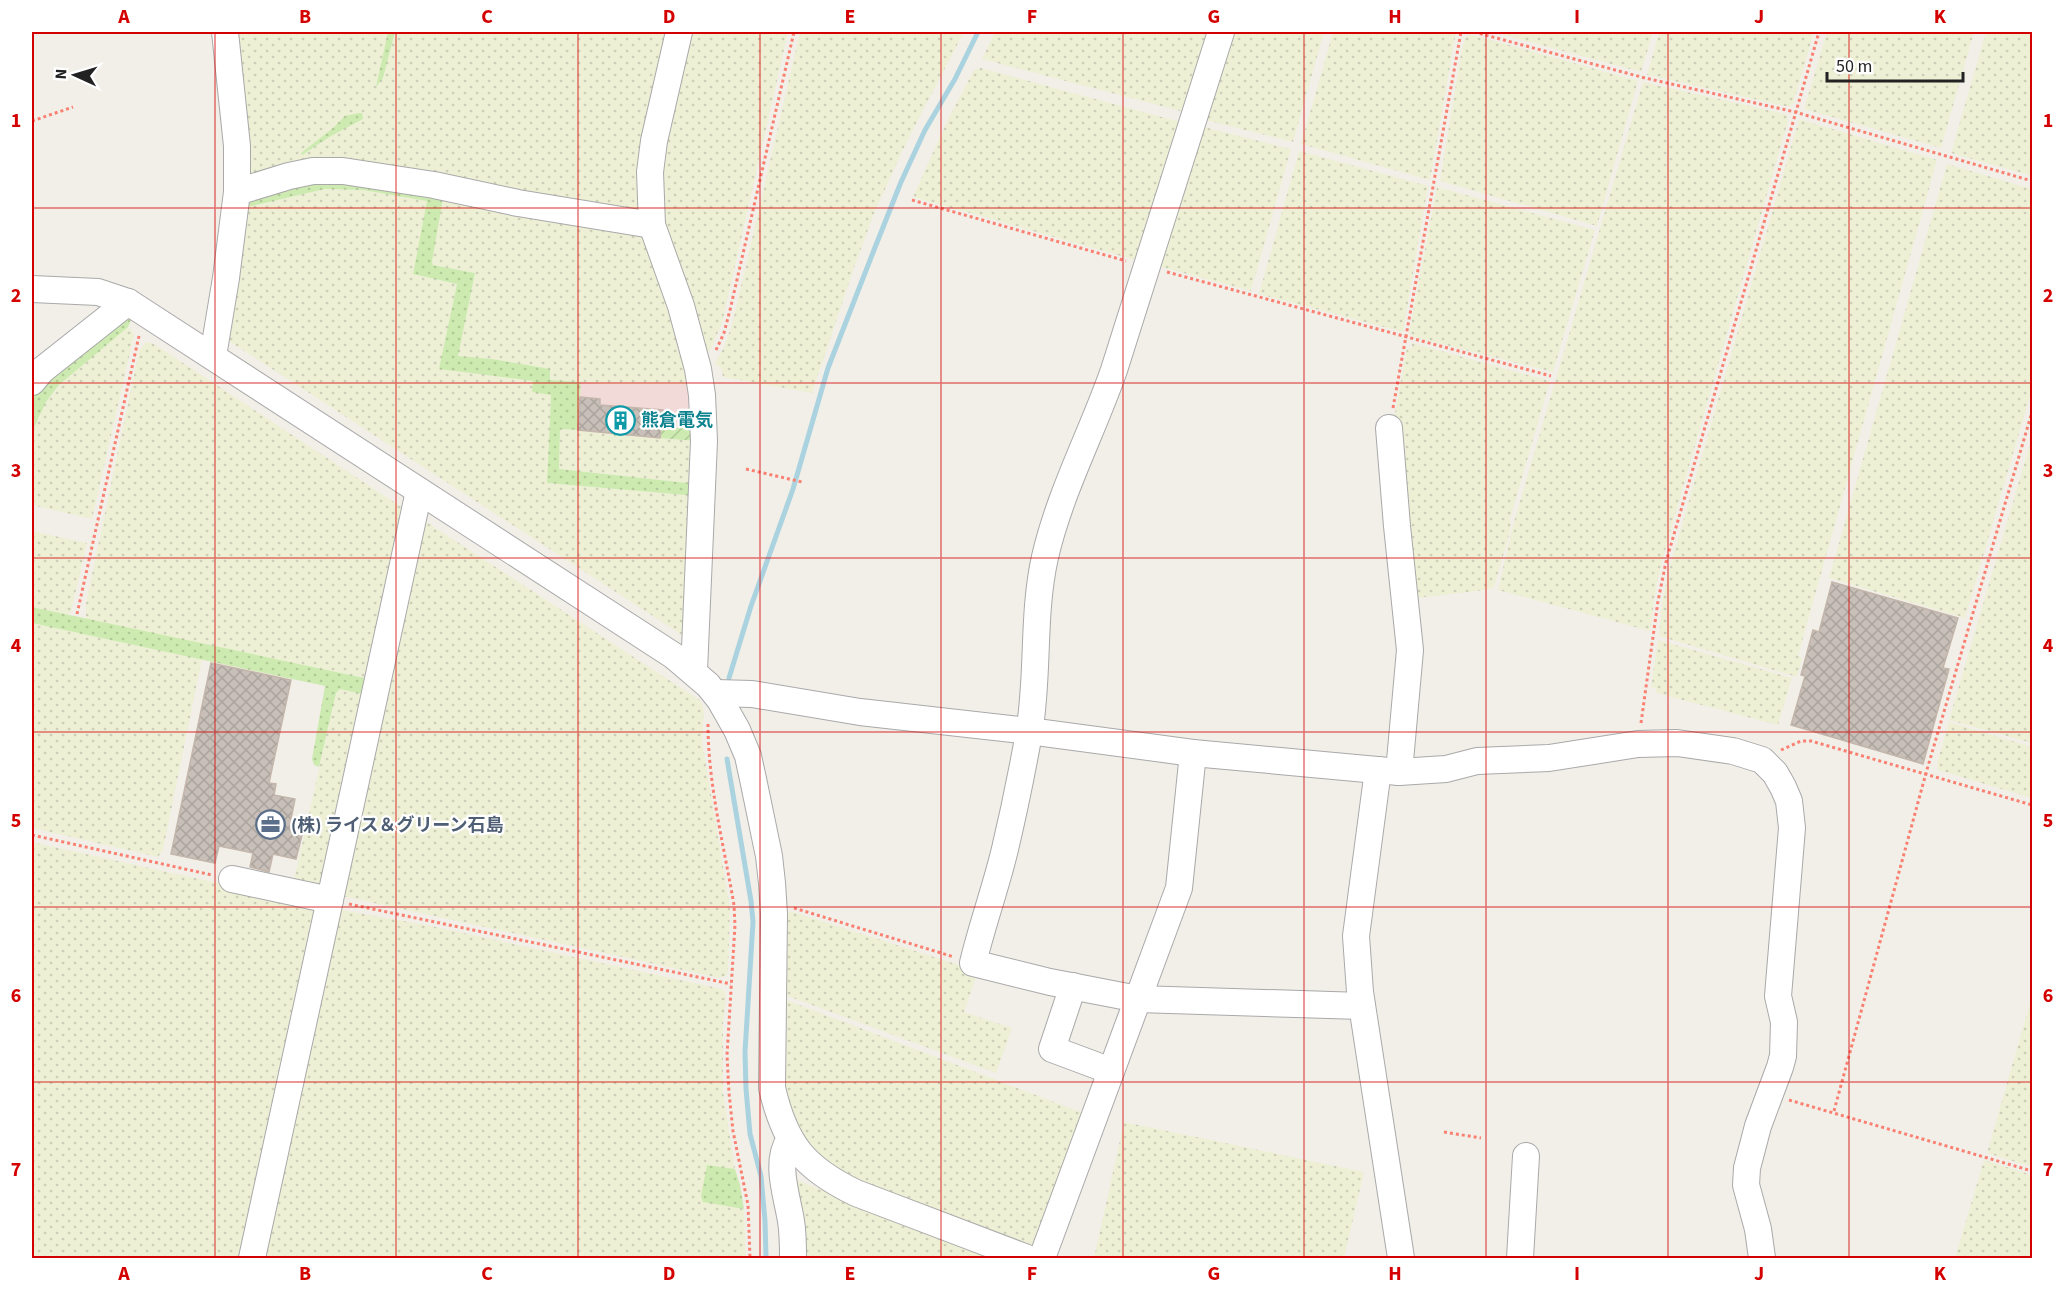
<svg xmlns="http://www.w3.org/2000/svg" width="2064" height="1290" font-family="'Source Sans 3','Noto Sans JP',sans-serif">
	<style>
		.commercial { fill: #f2dad9 }
		.farmland { fill: url(#farmland-dots); fill-rule: evenodd }
		.grass { fill: url(#grass-dots) }
		.garden { fill: url(#garden-furrows) }
		.lines { fill: none; stroke-linecap: round; stroke-linejoin: round }
		.stream { stroke: #aad3df; stroke-width: 5 }
		.building { fill: url(#building-cross-hatch); stroke: #c4b6ab; stroke-width: 1.5 }
		.minor-casing { stroke: #a9a9a9; stroke-width: 28 }
		.path { stroke: #fa8072; stroke-width: 3; stroke-dasharray: 3 3; stroke-linecap: butt }
		.minor { stroke: #fff; stroke-width: 26 }
		.grid { fill: none; stroke: #d40000; stroke-width: 1.5; stroke-opacity: 0.55 }
		.labels { text-anchor: middle; dominant-baseline: central; stroke-width: 4.5; stroke-linejoin: round; paint-order: stroke }
		.culture-label { font-size: 18px; font-weight: bold; fill: #0d838f; stroke: #fff; text-anchor: start }
		.service-label { font-size: 18px; font-weight: bold; fill: #4e5e75; stroke: #fff; text-anchor: start }
		.neatline { fill: none; stroke: #d40000; stroke-width: 2 }
		.grid-label { font-size: 20px; text-anchor: middle; font-weight: bold; fill: #d40000 }
	</style>
	<defs>
		<pattern id="farmland-dots" width="8" height="8" patternUnits="userSpaceOnUse" patternTransform="scale(1.5)"><rect width="8" height="8" fill="#eef0d5"/><path d="M2 2h.1M6 6h.1" fill="none" stroke="#ccceb7" stroke-width="1.8" stroke-linecap="round"/></pattern>
		<pattern id="grass-dots" width="8" height="8" patternUnits="userSpaceOnUse" patternTransform="scale(1.5)"><rect width="8" height="8" fill="#cdebb0"/><path d="M2 2h.1M6 6h.1" fill="none" stroke="#b0c997" stroke-width="1.8" stroke-linecap="round"/></pattern>
		<pattern id="garden-furrows" width="10" height="10" patternUnits="userSpaceOnUse" patternTransform="scale(1.5)"><rect width="10" height="10" fill="#cdebb0"/><path d="M-1 1l2-2M0 10L10 0M9 11l2-2" fill="none" stroke="#b0c997"/></pattern>
		<pattern id="building-cross-hatch" width="8" height="8" patternUnits="userSpaceOnUse" patternTransform="scale(1.5)"><rect width="8" height="8" fill="#c7bfb8"/><path d="M0 0l8 8M0 8l8-8" fill="none" stroke="#aba49e"/></pattern>
	</defs>
	<rect width="100%" height="100%" fill="#f2efe9"/>
	<!-- commercial -->
	<path class="commercial" d="M581 382 691 384 696 441 578 430Z"/>
	<!-- farmland -->
	<g class="farmland">
		<path d="M231 32H388L377 86 383 78 395 32H673L642 212 527 199 250 182ZM359 113 363 119 331 136 303 155 339 124 340 120Z"/>
		<path d="M687 32H788L722 323 711 349 703 356 664 245 657 159Z"/>
		<path d="M800 32H964L908 139 875 211 856 262 812 393 723 377 721 368 715 363 724 347 732 325Z"/>
		<path d="M995 32H1214L1188 113 982 59Z"/>
		<path d="M1229 32H1324L1293 142 1202 119Z"/>
		<path d="M1333 32H1456L1430 180 1301 144Z"/>
		<path d="M1493 32H1653L1641 72Z"/>
		<path d="M1659 32H1814L1793 104 1789 107 1647 75Z"/>
		<path d="M1827 32H1974L1941 148 1804 109Z"/>
		<path d="M1986 32H2032V176L1951 153Z"/>
		<path d="M1470 34 1638 81 1597 226 1440 181 1461 54 1465 38Z"/>
		<path d="M981 68 1184 123 1142 262 913 197 947 121 974 70Z"/>
		<path d="M1643 82 1785 114 1787 115 1788 121 1662 561 1656 588 1650 631 1498 590 1513 525Z"/>
		<path d="M1799 119 1937 160 1798 656 1802 658 1797 677 1659 636 1662 601 1671 563Z"/>
		<path d="M1200 126 1291 149 1251 291 1154 265Z"/>
		<path d="M1299 151 1428 186 1403 332 1259 294Z"/>
		<path d="M1947 164 2032 189V389L1965 618 1829 578Z"/>
		<path d="M1437 187 1595 230 1553 372 1414 337 1409 333Z"/>
		<path d="M325 189 363 190 428 201 413 274 457 284 440 369 534 381 551 395 547 483 697 496 685 637 226 339 248 207Z"/>
		<path d="M444 193 651 237 691 384H603L550 380 549 369 492 359 457 356 475 273 433 265 432 262Z"/>
		<path d="M128 327 132 330 134 335 92 519 32 505V432L46 402 71 373Z"/>
		<path d="M146 342 152 343 171 355 403 508 369 679 86 620V603L139 351Z"/>
		<path d="M1412 343 1550 381 1510 519 1511 526 1508 539 1494 587 1485 590 1408 599 1393 424 1407 348 1411 349Z"/>
		<path d="M560 429 696 441 697 484 559 469Z"/>
		<path d="M2032 437V743L1949 720Z"/>
		<path d="M422 519 701 701 704 712 702 741 730 908 728 970 726 976 719 978 342 896Z"/>
		<path d="M32 531 87 543 71 612 67 615 32 607Z"/>
		<path d="M32 623 202 659 163 850 158 857 32 828Z"/>
		<path d="M1658 640 1792 678 1778 725 1656 693V688L1651 687Z"/>
		<path d="M340 689 366 695 320 887 293 885 336 693Z"/>
		<path d="M1949 722 2032 747V798L1938 770 1937 763Z"/>
		<path d="M32 842 317 905 244 1258H32Z"/>
		<path d="M337 909 431 926 722 989 725 992 726 999 723 1023V1092L735 1169 708 1165 703 1202 744 1209 746 1258H259Z"/>
		<path d="M793 912 978 971 964 1012 1012 1028 996 1073 785 995 784 913Z"/>
		<path d="M2032 996V1167L1987 1153Z"/>
		<path d="M784 999 1083 1113 1038 1251 855 1183 825 1163 801 1136 790 1109 784 1084Z"/>
		<path d="M1124 1122 1364 1172 1344 1258H1094Z"/>
		<path d="M1984 1160 2032 1175V1258H1955Z"/>
		<path d="M792 1178 860 1205 1003 1258H803Z"/>
	</g>
	<!-- grass -->
	<g class="grass">
		<path d="M388 32H395L383 78 376 87Z"/>
		<path d="M359 113H362L363 119 331 136 302 155 301 153 333 128 345 116Z"/>
		<path d="M300 179 444 193 432 262 433 265 475 273 458 356 492 359 550 369V380L581 382 578 430 560 429 559 469 697 484V496L547 483 551 395 532 392 533 381 439 369 457 284 413 274 427 201 363 190 325 189 248 207 243 196Z"/>
		<path d="M127 309 400 493 131 320 128 327 59 385 46 402 32 432V396L41 379Z"/>
		<path d="M32 607 369 679 366 695 340 689 336 693 319 767 314 765 312 759 325 686 32 623Z"/>
		<path d="M707 1165 735 1169 740 1185 744 1209 703 1202 701 1196Z"/>
	</g>
	<!-- garden -->
	<path class="garden" d="M661 427 691 428 696 441 660 438Z"/>
	<g class="lines">
		<!-- stream -->
		<g class="stream">
			<path d="M729 678 751 606 793 489 828 368 874 250 901 182 925 130 955 79 978 32"/>
			<path d="M727 759 751 901 753 922 745 1052 746 1089 750 1134 761 1176 765 1221 766 1258"/>
		</g>
	</g>
	<!-- building -->
	<g class="building">
		<path d="M580 397 600 399V405L663 410 660 438 578 430Z"/>
		<path d="M1832 582 1958 618 1943 668 1949 669 1923 764 1791 725 1805 676 1801 675 1813 630 1819 632Z"/>
		<path d="M211 663 291 680 269 783 276 784 274 795 295 799 290 824 304 827 296 859 273 854 269 872 250 867 253 853 219 846 215 863 171 854Z"/>
	</g>
	<g class="lines">
		<defs>
			<g id="minor">
				<path d="M679 32 654 141 650 172 652 225 681 306 698 369 702 395 704 441 694 671"/>
				<path d="M1221 32 1114 370C1092 433 1060 492 1045 557 1032 615 1039 675 1029 733 1022 772 1014 811 1005 849 996 887 982 925 973 963L1050 982 1138 999 1362 1006"/>
				<path d="M237 192 289 176 313 171H343L434 185 518 203 652 225"/>
				<path d="M32 289 98 292 128 302 674 656 708 685 720 700 737 730 748 756 753 779 769 856 772 883 774 914 772 1088C785 1144 804 1168 856 1193L1027 1258"/>
				<path d="M213 356 226 278 237 192V146L225 32"/>
				<path d="M32 382 42 370 128 302"/>
				<path d="M1389 428 1397 526 1410 650 1399 772"/>
				<path d="M715 693 752 694 860 712 1029 731 1193 753 1399 772 1446 769 1477 761 1549 758 1638 744 1677 743 1733 751 1762 760 1775 773 1783 787 1789 801 1792 828 1778 996 1784 1022 1783 1056 1780 1067 1758 1126 1747 1168 1746 1185 1758 1229 1762 1258"/>
				<path d="M1378 770 1356 936 1360 992 1401 1258"/>
				<path d="M232 879 330 900"/>
				<path d="M1073 986 1052 1049 1111 1071"/>
				<path d="M790 1139C774 1162 787 1195 791 1221 793 1233 793 1246 793 1258"/>
				<path d="M252 1258 419 491"/>
				<path d="M1042 1258 1179 888 1193 753"/>
				<path d="M1520 1258 1526 1156"/>
			</g>
		</defs>
		<!-- minor casing -->
		<use href="#minor" class="minor-casing"/>
		<!-- path -->
		<g class="path">
			<path d="M1474 32 1645 78 1795 112 2032 181"/>
			<path d="M32 121 73 107"/>
			<path d="M912 200 1126 261"/>
			<path d="M1167 272 1551 376"/>
			<path d="M716 350 724 333 730 310 794 32"/>
			<path d="M1393 408 1461 32"/>
			<path d="M746 469 802 482"/>
			<path d="M77 614 139 336"/>
			<path d="M1641 723 1658 601 1666 562 1819 32"/>
			<path d="M708 724C708 785 724 846 734 905L735 925 727 1055 729 1093 733 1131 748 1205 750 1258"/>
			<path d="M1781 750 1801 741H1811L2032 805"/>
			<path d="M32 835 212 875"/>
			<path d="M349 904 731 984"/>
			<path d="M794 908 954 957"/>
			<path d="M1789 1100 2032 1171"/>
			<path d="M1834 1111 1926 773 2032 412"/>
			<path d="M1444 1132 1481 1138"/>
		</g>
		<!-- minor -->
		<use href="#minor" class="minor"/>
	</g>
	<!-- grid -->
	<path class="grid" d="M215 32V1258M396 32V1258M578 32V1258M760 32V1258M941 32V1258M1123 32V1258M1304 32V1258M1486 32V1258M1668 32V1258M1849 32V1258M32 208H2032M32 383H2032M32 558H2032M32 732H2032M32 907H2032M32 1082H2032"/>
	<!-- icons -->
	<defs>
		<symbol id="building-ring" viewBox="-11 -11 22 22"><circle r="9.5" fill="#fff" stroke="#0f9aa8" stroke-width="1.5"/><path d="M-4-6H4V6H1V3H-1V6H-4ZM-2.5-4.3h1.7v1.8h-1.7ZM.8-4.3h1.7v1.8H.8ZM-2.5-1h1.7V.8h-1.7ZM.8-1h1.7V.8H.8Z" fill="#0f9aa8"/></symbol>
		<symbol id="office-ring" viewBox="-11 -11 22 22"><circle r="9.5" fill="#fff" stroke="#5c6f8a" stroke-width="1.5"/><path d="M-6-3h4V-5.5h4V-3h4V5H-6ZM-1-4.5V-3h2v-1.5ZM-6 0V1H6V0Z" fill="#5c6f8a"/></symbol>
	</defs>
	<g fill-rule="evenodd">
		<use href="#building-ring" x="604" y="404" width="33" height="33"/>
		<use href="#office-ring" x="254" y="808" width="33" height="33"/>
	</g>
	<g class="labels">
		<!-- culture labels -->
		<g class="culture-label">
			<text x="641" y="420">熊倉電気</text>
		</g>
		<!-- service labels -->
		<g class="service-label">
			<text x="291" y="825">(株) ライス＆グリーン石島</text>
		</g>
	</g>
	<!-- border -->
	<rect width="2064" height="1290" fill="none" stroke="#ffffff" stroke-width="66"/>
	<!-- north arrow -->
	<g transform="translate(75 75) rotate(274)" stroke="#ffffff" stroke-width="4.5" paint-order="stroke">
	<path d="M0-4.5L10 22L0 15L-10 22Z" fill="#222222"/>
	<text y="-9" font-size="16" font-weight="bold" text-anchor="middle" fill="#222222">N</text>
	</g>
	<!-- scale -->
	<path d="M1827 72v9h136v-9" fill="none" stroke="#222222" stroke-width="3"/>
	<text x="1836" y="72" font-size="18" fill="#222222" stroke="#ffffff" stroke-width="4.5" paint-order="stroke">50 m</text>
	<rect x="33" y="33" width="1998" height="1224" class="neatline"/>
	<g class="grid-label">
		<text x="124" y="23">A</text>
		<text x="305" y="23">B</text>
		<text x="487" y="23">C</text>
		<text x="669" y="23">D</text>
		<text x="850" y="23">E</text>
		<text x="1032" y="23">F</text>
		<text x="1214" y="23">G</text>
		<text x="1395" y="23">H</text>
		<text x="1577" y="23">I</text>
		<text x="1759" y="23">J</text>
		<text x="1940" y="23">K</text>
		<text x="16" y="127">1</text>
		<text x="2048" y="127">1</text>
		<text x="16" y="302">2</text>
		<text x="2048" y="302">2</text>
		<text x="16" y="477">3</text>
		<text x="2048" y="477">3</text>
		<text x="16" y="652">4</text>
		<text x="2048" y="652">4</text>
		<text x="16" y="827">5</text>
		<text x="2048" y="827">5</text>
		<text x="16" y="1002">6</text>
		<text x="2048" y="1002">6</text>
		<text x="16" y="1176">7</text>
		<text x="2048" y="1176">7</text>
		<text x="124" y="1280">A</text>
		<text x="305" y="1280">B</text>
		<text x="487" y="1280">C</text>
		<text x="669" y="1280">D</text>
		<text x="850" y="1280">E</text>
		<text x="1032" y="1280">F</text>
		<text x="1214" y="1280">G</text>
		<text x="1395" y="1280">H</text>
		<text x="1577" y="1280">I</text>
		<text x="1759" y="1280">J</text>
		<text x="1940" y="1280">K</text>
	</g>
</svg>
